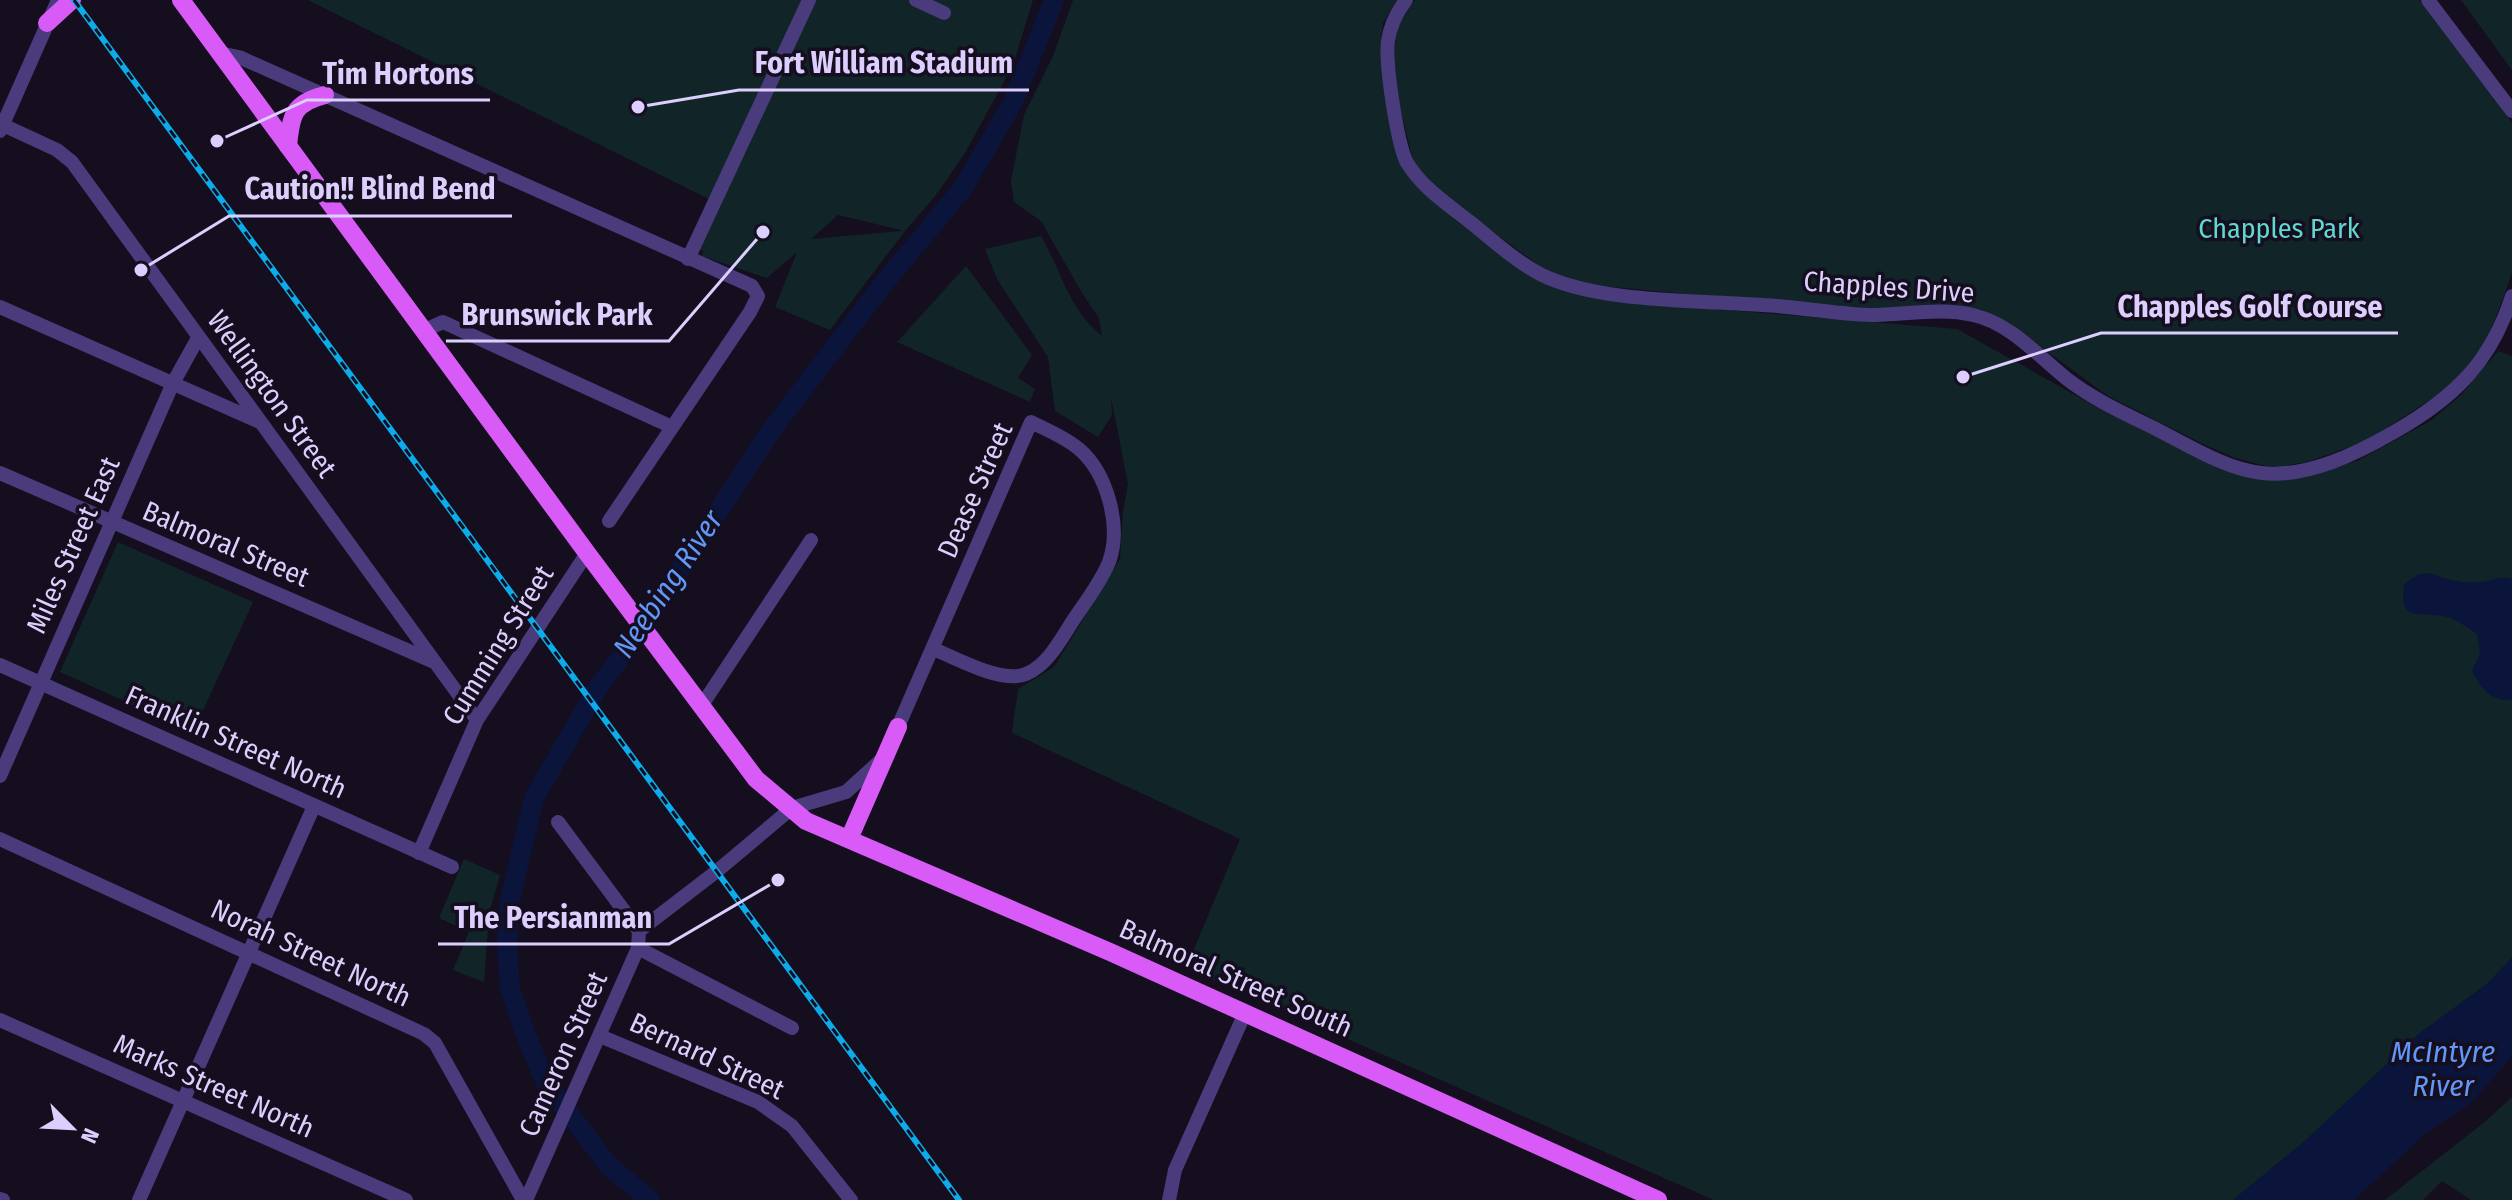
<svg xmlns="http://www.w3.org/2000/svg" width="2512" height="1200" font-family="'Fira Sans Condensed',sans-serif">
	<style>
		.green { fill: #112529; fill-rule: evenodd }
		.water { fill: #0b143a }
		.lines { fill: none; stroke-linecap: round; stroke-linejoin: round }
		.river { stroke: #0b143a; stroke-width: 20 }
		.minor { stroke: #493b7c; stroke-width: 14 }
		.major { stroke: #d95bf7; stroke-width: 18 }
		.rail-casing { stroke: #0caceb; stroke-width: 6 }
		.rail { stroke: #140e1f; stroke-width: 3; stroke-dasharray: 9; stroke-linecap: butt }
		.labels { text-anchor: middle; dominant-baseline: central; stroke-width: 7; stroke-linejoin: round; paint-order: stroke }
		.park-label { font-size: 28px; fill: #5ed8d0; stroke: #140e1f }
		.street-label { font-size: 28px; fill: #dccefd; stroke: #140e1f }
		.water-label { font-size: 30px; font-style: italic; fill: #6197f7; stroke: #140e1f }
		.leader { fill: none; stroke: #dccefd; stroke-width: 3 }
		.callout-dot { fill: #dccefd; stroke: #140e1f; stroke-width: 3 }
		.callout-label { font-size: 30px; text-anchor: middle; font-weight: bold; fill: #dccefd; stroke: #140e1f; stroke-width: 7; stroke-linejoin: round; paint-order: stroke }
	</style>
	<rect width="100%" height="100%" fill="#140e1f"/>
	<!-- green -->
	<g class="green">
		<path d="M308 0H1033L1013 65 965 153 936 195 905 231 830 330 775 307 797 252 767 278 702 256 703 251 699 250 721 205ZM838 215 901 230 902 231 811 239Z"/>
		<path d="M1073 0H1397L1383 23 1381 39 1382 61 1403 168 1422 192 1534 277 1678 306 1957 329 2109 414 2229 470H2321L2357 461 2432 420 2462 394 2498 351 2512 356V958L2487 984 2420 1033 2305 1141 2233 1200H1714L1186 968 1240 839 1012 733 1018 689 1054 667 1120 559 1123 512 1128 484 1111 397 1112 415 1098 437 1055 411 1048 357 997 279 985 249 1041 236C1061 270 1069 310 1102 336L1099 318 1082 293 1041 221 1014 202 1011 181 1024 115 1053 56Z"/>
		<path d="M1415 0H2419L2512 122V272L2508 285 2487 340 2449 388 2366 441 2310 461 2285 466H2267L2235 458 2201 443 2108 396 2008 323 1981 309H1892L1773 302 1613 287 1579 282 1555 274 1537 264 1440 193 1413 161 1398 98 1394 55 1397 27Z"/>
		<path d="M2461 0H2512V70Z"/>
		<path d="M966 266 1032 355 1018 378 1035 389 1030 402 897 342Z"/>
		<path d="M118 542 253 602 193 732 60 672Z"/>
		<path d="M464 859 500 875 489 913 484 982 453 970 469 932 439 918Z"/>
		<path d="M2512 1097V1200H2471L2442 1181 2423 1200H2385L2486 1121Z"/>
	</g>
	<!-- water -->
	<g class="water">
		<path d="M2430 573C2446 579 2462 584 2480 582 2491 581 2501 575 2512 579V700C2491 702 2481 688 2472 671L2480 653 2477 634C2466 627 2455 618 2443 616 2416 612 2399 622 2404 584L2419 574Z"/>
		<path d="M2512 958V1057L2471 1103 2428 1132 2354 1200H2233L2305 1141 2420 1033 2487 984Z"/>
	</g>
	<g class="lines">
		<!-- river -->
		<path class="river" d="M650 1200 609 1166 546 1083 526 1035 510 988 507 942 510 900 534 798 599 686 641 630 770 432 884 283 963 188 1013 102 1054 0"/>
		<!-- minor -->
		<g class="minor">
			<path d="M916 0 944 13"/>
			<path d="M1406 0C1397 12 1390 25 1388 41 1385 64 1397 140 1406 161 1422 188 1446 203 1470 222 1493 240 1516 262 1542 275 1599 303 1699 300 1763 305 1799 307 1835 314 1871 315 1904 315 1941 307 1973 315 2010 323 2038 356 2067 379 2094 400 2126 414 2156 429 2188 445 2225 469 2262 473 2307 478 2356 454 2394 432 2454 398 2491 362 2512 296"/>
			<path d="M2428 0 2512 111"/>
			<path d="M219 53 239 57 752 286 758 296 750 312 609 521"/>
			<path d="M3 125 57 150 72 162 477 720"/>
			<path d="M0 131 58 0"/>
			<path d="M688 259 809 0"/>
			<path d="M0 307 260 422"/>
			<path d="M423 331 443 322 672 427"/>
			<path d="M0 473 432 661"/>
			<path d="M0 665 452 867"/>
			<path d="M702 705 811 540"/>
			<path d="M894 736 1031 422C1047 430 1065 437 1079 449 1107 473 1122 526 1109 562 1101 582 1086 601 1074 619 1061 639 1048 665 1026 674 1001 684 957 658 933 649"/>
			<path d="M0 776 173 383 198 338"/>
			<path d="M558 822 639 931"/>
			<path d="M0 839 424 1034 435 1043 523 1200"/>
			<path d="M419 853 477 720 587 553"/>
			<path d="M638 948 792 1028"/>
			<path d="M0 1020 406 1200"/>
			<path d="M600 1036 758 1102 792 1126 851 1200"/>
			<path d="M0 1199 3 1200"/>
			<path d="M139 1200 314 806"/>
			<path d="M526 1200 638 948 639 931 717 871 792 808 846 792 880 761"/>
			<path d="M1169 1200 1175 1170 1245 1013"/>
		</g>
		<!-- major -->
		<g class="major">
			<path d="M181 0 587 553 756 779 806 821 1110 952 1658 1200"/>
			<path d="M47 23 72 0"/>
			<path d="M288 146C291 115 293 103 325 95"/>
			<path d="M849 839 898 727"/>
		</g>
		<defs>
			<path id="rail" d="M74 0 959 1200"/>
		</defs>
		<!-- rail casing -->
		<use href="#rail" class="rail-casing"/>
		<!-- rail -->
		<use href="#rail" class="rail"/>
	</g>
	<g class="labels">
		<!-- park labels -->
		<g class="park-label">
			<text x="2279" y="228">Chapples Park</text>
		</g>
		<!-- street labels -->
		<g class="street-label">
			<text transform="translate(1889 287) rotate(4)">Chapples Drive</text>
			<text transform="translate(272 394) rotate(54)">Wellington Street</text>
			<text transform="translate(975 490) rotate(-66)">Dease Street</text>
			<text transform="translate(226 544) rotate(23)">Balmoral Street</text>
			<text transform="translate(73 545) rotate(-66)">Miles Street East</text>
			<text transform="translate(498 645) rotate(-58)">Cumming Street</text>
			<text transform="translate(236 742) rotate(24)">Franklin Street North</text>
			<text transform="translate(311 953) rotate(25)">Norah Street North</text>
			<text transform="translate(1236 978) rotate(24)">Balmoral Street South</text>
			<text transform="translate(563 1054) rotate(-66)">Cameron Street</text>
			<text transform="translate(707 1056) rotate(25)">Bernard Street</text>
			<text transform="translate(214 1086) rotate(24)">Marks Street North</text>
		</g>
		<!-- water labels -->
		<g class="water-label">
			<text transform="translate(668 584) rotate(-56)">Neebing River</text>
			<text x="2443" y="1052">McIntyre<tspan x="2443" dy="34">River</tspan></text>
		</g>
	</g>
	<!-- callouts -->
	<path class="leader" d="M638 107L739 90H1029M217 141L307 100H490M141 270L229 216H512M1963 377L2101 333H2398M763 232L669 341H446M778 880L669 944H438"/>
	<g class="callout-dot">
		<circle cx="638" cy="107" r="8"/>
		<circle cx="217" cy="141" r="8"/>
		<circle cx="141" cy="270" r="8"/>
		<circle cx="1963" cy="377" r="8"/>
		<circle cx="763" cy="232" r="8"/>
		<circle cx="778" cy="880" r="8"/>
	</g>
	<g class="callout-label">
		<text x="884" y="73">Fort William Stadium</text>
		<text x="398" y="84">Tim Hortons</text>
		<text x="370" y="199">Caution!! Blind Bend</text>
		<text x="2250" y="317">Chapples Golf Course</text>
		<text x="557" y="325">Brunswick Park</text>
		<text x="553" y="928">The Persianman</text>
	</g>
	<!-- north arrow -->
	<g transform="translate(72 1128) rotate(114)" stroke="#140e1f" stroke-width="6" paint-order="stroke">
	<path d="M0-6L14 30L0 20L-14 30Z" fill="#dccefd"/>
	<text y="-12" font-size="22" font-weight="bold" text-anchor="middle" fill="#dccefd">N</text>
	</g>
</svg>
